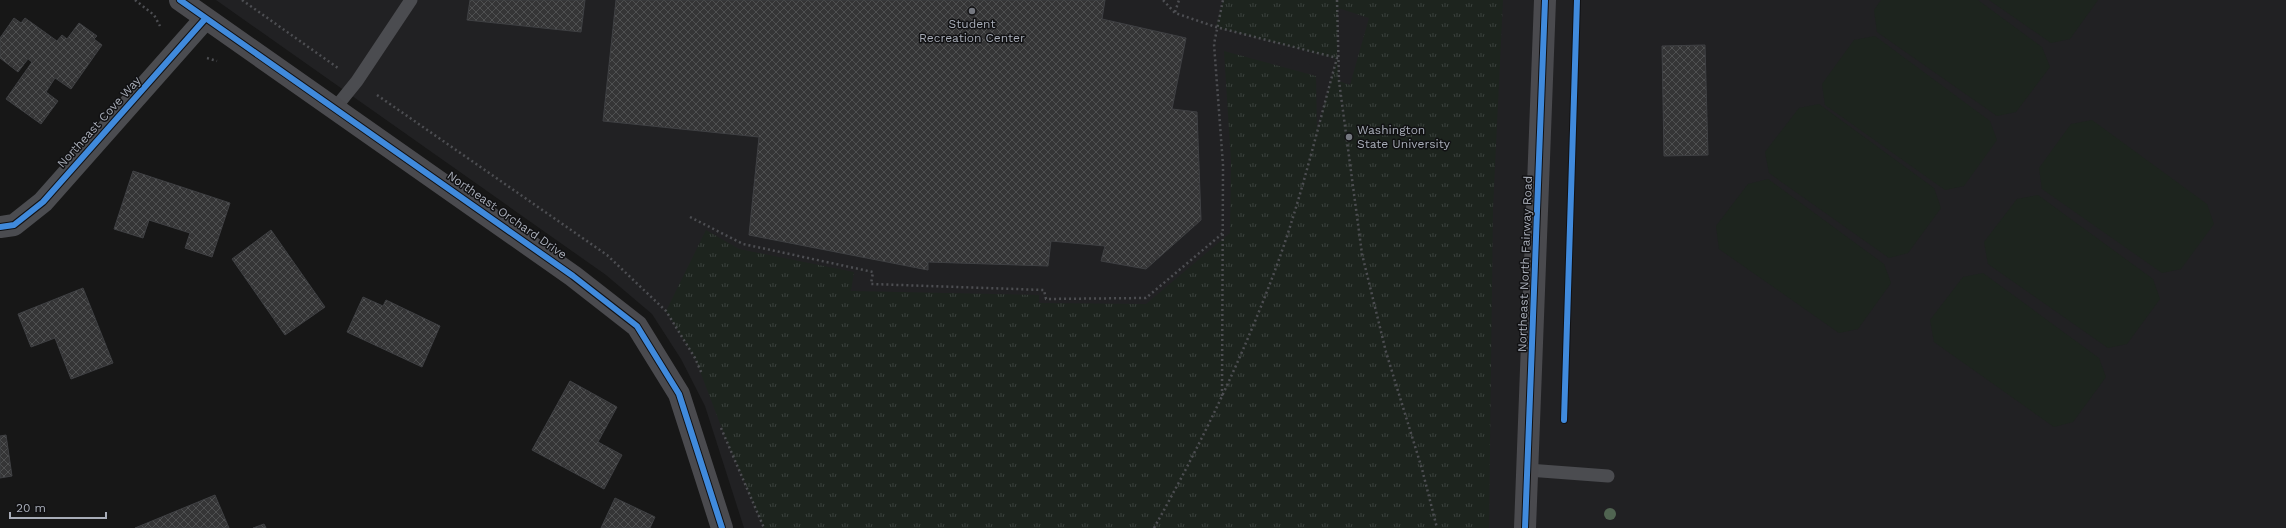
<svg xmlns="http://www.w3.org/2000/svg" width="2286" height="528" font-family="'Work Sans',sans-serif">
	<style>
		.built { fill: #212123 }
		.grass { fill: url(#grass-tufts); fill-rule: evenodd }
		.pitch { fill: #1d241e }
		.building { fill: url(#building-cross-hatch); stroke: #3f4043 }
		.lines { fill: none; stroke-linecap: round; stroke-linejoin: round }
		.path { stroke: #4d4e52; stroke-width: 2.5; stroke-dasharray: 2 3; stroke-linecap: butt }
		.lane { stroke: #4b4c50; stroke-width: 13 }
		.street { stroke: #4b4c50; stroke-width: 22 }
		.secondary { stroke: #4a4a4e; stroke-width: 22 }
		.cycleway-casing { stroke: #111113; stroke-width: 8 }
		.cycleway { stroke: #408adc; stroke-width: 6 }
		.tree { fill: #506451 }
		.poi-dot { fill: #757880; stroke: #111113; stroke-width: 1.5 }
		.labels { text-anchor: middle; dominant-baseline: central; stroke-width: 3; stroke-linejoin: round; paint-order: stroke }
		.poi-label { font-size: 12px; fill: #a8adb8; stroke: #111113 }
		.street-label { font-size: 12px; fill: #a8adb8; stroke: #111113 }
	</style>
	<defs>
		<pattern id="grass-tufts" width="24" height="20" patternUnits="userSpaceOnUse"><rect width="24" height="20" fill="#1d241e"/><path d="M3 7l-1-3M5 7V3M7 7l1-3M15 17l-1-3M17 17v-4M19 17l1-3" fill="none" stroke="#3b413d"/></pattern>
		<pattern id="building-cross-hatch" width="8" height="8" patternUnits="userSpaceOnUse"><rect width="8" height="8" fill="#353536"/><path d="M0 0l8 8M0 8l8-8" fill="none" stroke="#4f5051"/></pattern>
	</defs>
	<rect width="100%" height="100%" fill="#171717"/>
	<!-- built -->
	<path class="built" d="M216 0H2286V528H744L705 406 681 359 652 314 606 275Z"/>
	<!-- grass -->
	<path class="grass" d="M1223 0H1503L1493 208 1489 528H764L724 434 695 358 666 311 706 230 739 249 854 272 851 291 1039 295V303L1146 304 1230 233 1231 162 1224 51 1316 76 1317 130 1337 59 1216 27ZM1338 8 1369 18 1350 85 1339 81 1337 58Z"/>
	<!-- pitch -->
	<g class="pitch">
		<path d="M1881 0H1978L2042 47 2050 67 2016 112 1997 116 1877 32 1874 10Z"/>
		<path d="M1989 0H2098L2070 39 2051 43Z"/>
		<path d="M1875 36 1990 121 1997 140 1964 186 1945 190 1825 105 1822 84 1854 40Z"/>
		<path d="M1819 104 1934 188 1941 208 1908 253 1889 258 1769 173 1765 152 1799 108Z"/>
		<path d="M2092 120 2207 204 2214 224 2181 269 2162 273 2042 189 2039 168 2071 124Z"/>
		<path d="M1768 179 1884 264 1891 283 1858 329 1839 333 1719 249 1716 226 1748 184Z"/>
		<path d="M2038 195 2153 279 2160 299 2127 344 2108 348 1988 264 1984 242 2017 199Z"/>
		<path d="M1983 273 2099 358 2106 377 2073 422 2054 427 1934 342 1930 320 1963 277Z"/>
	</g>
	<!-- building -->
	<g class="building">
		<path d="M470 0H585L581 32 467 20Z"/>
		<path d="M616 0H1105L1102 19 1186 38 1172 109 1197 112 1201 220 1146 269 1101 261 1105 246 1051 241 1048 266 928 262V270L749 235 759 137 603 121Z"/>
		<path d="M14 18 21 23 25 18 57 41 62 35 67 39 79 23 97 36 94 39 102 45 71 89 55 78 46 92 58 101 41 124 6 99 32 62 28 59 18 72 0 58V38Z"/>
		<path d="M1705 45 1708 155 1664 156 1662 46Z"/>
		<path d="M133 171 230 203 212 257 185 248 190 233 149 220 143 238 114 229Z"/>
		<path d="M271 230 325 307 285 335 232 259Z"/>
		<path d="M83 288 113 363 71 379 55 338 31 347 18 314Z"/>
		<path d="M363 297 383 306 386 300 440 326 422 367 347 332Z"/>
		<path d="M570 381 617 407 598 442 622 455 604 489 532 450Z"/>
		<path d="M6 435 12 476 0 478V436Z"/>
		<path d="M215 495 229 528H135Z"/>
		<path d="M615 498 655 517 650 528H601Z"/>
		<path d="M264 524 266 528H253Z"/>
	</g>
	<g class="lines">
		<!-- path -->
		<g class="path">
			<path d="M135 0 154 15 160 26"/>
			<path d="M242 0 338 68"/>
			<path d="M1337 0 1339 81 1362 254 1386 352 1422 469 1437 528"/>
			<path d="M1175 12 1179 0"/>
			<path d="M207 58 217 61"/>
			<path d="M377 95 607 255 666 311 695 358 702 374"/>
			<path d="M690 217 743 244 873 272 871 284 1044 290 1046 299 1146 298 1223 233"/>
			<path d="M1222 396 1223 165 1214 44 1223 0"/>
			<path d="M721 428 764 528"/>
			<path d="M1154 528C1200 446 1241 361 1274 273 1300 204 1317 130 1337 58L1216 27 1175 13 1163 0"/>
		</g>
		<!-- lane -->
		<g class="lane">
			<path d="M336 107 357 81 411 0"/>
			<path d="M1528 470 1608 476"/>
		</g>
		<!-- street -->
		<path class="street" d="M0 227 14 225 43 202 205 19"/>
		<!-- secondary -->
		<g class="secondary">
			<path d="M180 0 573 276 637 326 679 394 722 528"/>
			<path d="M1525 528 1545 0"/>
		</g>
		<defs>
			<g id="cycleway">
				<path d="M180 0 573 276 637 326 679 394 722 528"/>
				<path d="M0 227 14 225 43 202 205 19"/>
				<path d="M1564 420 1577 0"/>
				<path d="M1525 528 1545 0"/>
			</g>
		</defs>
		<!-- cycleway casing -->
		<use href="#cycleway" class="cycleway-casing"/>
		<!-- cycleway -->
		<use href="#cycleway" class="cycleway"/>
	</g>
	<!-- trees -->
	<circle class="tree" cx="1610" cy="514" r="6"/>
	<!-- markers -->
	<g class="poi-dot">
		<circle cx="972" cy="11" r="4"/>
		<circle cx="1349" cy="137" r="4"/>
	</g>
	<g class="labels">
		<!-- poi labels -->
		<g class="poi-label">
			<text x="972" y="24">Student<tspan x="972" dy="14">Recreation Center</tspan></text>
			<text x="1357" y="130" text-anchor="start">Washington<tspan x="1357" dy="14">State University</tspan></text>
		</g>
		<!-- street labels -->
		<g class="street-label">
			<text transform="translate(99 122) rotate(-48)">Northeast Cove Way</text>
			<text transform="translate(507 215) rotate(35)">Northeast Orchard Drive</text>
			<text transform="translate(1525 264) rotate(-88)">Northeast North Fairway Road</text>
		</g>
	</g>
	<!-- scale -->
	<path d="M10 512v6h96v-6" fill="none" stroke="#a8adb8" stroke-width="2"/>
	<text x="16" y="512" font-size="12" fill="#a8adb8" stroke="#111113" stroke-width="3" paint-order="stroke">20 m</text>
</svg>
